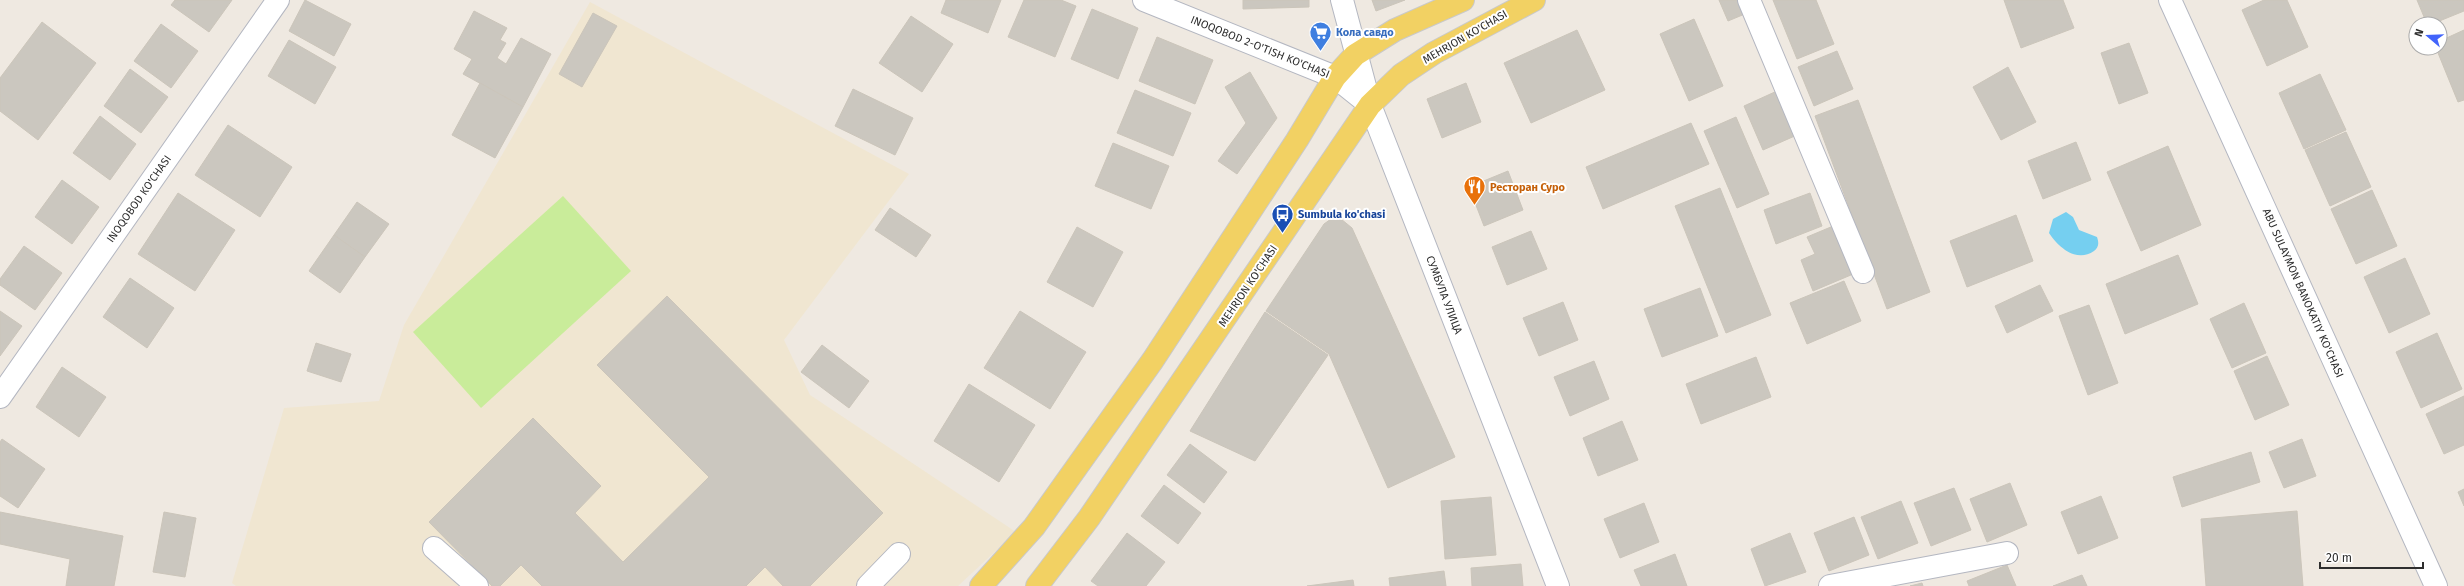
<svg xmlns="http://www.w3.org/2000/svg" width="2464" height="586" font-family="'Fira Sans',sans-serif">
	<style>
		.education { fill: #f0e6d1 }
		.pitch { fill: #c9ec9a }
		.water { fill: #75cff0 }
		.building { fill: #cbc7bf; stroke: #cbc5ba }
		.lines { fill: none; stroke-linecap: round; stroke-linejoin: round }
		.minor-casing { stroke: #b4b7c1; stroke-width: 24 }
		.major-casing { stroke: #c9c9c9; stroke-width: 24 }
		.minor { stroke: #fff; stroke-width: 22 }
		.major { stroke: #f2d163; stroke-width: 22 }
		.labels { text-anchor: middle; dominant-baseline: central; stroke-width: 4; stroke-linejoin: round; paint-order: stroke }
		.shop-label { font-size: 11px; font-weight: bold; fill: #366cbe; stroke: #fff; text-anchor: start }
		.street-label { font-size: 11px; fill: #2e2e2e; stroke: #fff }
		.food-label { font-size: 11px; font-weight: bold; fill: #c56008; stroke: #fff; text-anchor: start }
		.transit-label { font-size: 11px; font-weight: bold; fill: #164399; stroke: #fff; text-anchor: start }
	</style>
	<rect width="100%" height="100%" fill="#efe9e1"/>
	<!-- education -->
	<path class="education" d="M590 2 909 174 784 340 810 395 1016 532 958 586H236L232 583 284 408 379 401 404 325Z"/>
	<!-- pitch -->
	<path class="pitch" d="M563 196 631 271 481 408 413 332Z"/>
	<!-- water -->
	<path class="water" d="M2066 212 2073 217 2079 230 2097 237C2099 243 2099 247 2094 251 2077 263 2059 248 2049 233L2053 219Z"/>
	<!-- building -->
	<g class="building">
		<path d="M175 0H232L209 32 171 5Z"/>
		<path d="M305 0 351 24 334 56 289 31Z"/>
		<path d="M946 0H1001L988 33 941 13Z"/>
		<path d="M1024 0H1061L1076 6 1055 57 1008 37Z"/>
		<path d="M1243 0H1309V7L1243 9Z"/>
		<path d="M1372 0H1405L1376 11Z"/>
		<path d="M1719 0H1747L1752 11 1728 21Z"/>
		<path d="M1773 0H1816L1834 44 1797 59Z"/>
		<path d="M2004 0H2063L2074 28 2021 48Z"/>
		<path d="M2264 0H2287L2308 47 2267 66 2242 10Z"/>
		<path d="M2417 0H2464V11L2432 24H2427Z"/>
		<path d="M1092 9 1138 28 1118 79 1071 59Z"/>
		<path d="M474 11 507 28 500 40 506 43 497 58 506 64 521 38 551 54 523 107 463 74 472 59 454 49Z"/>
		<path d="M593 13 617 26 582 87 559 74Z"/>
		<path d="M911 16 953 44 922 92 879 63Z"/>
		<path d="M1694 19 1723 86 1689 101 1660 34Z"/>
		<path d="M42 22 96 63 38 140 0 111V78Z"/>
		<path d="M161 24 198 51 171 88 134 61Z"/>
		<path d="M1577 30 1605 90 1531 123 1504 63Z"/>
		<path d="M2464 30V100L2458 102 2436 48H2440V41Z"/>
		<path d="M1157 37 1213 60 1195 104 1139 81Z"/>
		<path d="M289 40 336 67 315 104 268 76Z"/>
		<path d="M2129 43 2148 93 2119 104 2101 53Z"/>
		<path d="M1837 51 1853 89 1814 106 1798 67Z"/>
		<path d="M2008 67 2036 122 2001 140 1973 87Z"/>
		<path d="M130 69 168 97 141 133 104 106Z"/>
		<path d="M1250 72 1277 118 1237 174 1218 161 1246 123 1225 87Z"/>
		<path d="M2320 74 2346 130 2304 149 2279 93Z"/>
		<path d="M480 83 523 107 495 158 452 135Z"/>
		<path d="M1466 83 1481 122 1442 138 1427 99Z"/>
		<path d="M853 89 913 118 895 155 835 126Z"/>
		<path d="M1135 90 1191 113 1173 156 1117 133Z"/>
		<path d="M1777 91 1797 135 1763 150 1744 106Z"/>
		<path d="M1858 100 1930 292 1887 309 1815 116Z"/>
		<path d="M100 116 136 144 110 180 73 153Z"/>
		<path d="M1736 117 1769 194 1737 208 1704 131Z"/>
		<path d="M1691 123 1709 164 1603 209 1586 167Z"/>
		<path d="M228 125 292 167 260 217 195 175Z"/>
		<path d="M2346 132 2371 187 2330 206 2305 150Z"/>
		<path d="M2076 142 2091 180 2043 199 2028 161Z"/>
		<path d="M1113 143 1169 166 1151 209 1095 186Z"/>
		<path d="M2168 146 2201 225 2141 251 2107 172Z"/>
		<path d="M1508 171 1523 210 1484 226 1469 187Z"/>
		<path d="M62 180 99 207 72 244 35 217Z"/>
		<path d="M1720 188 1771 315 1726 333 1675 206Z"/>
		<path d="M2372 190 2397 246 2356 264 2331 209Z"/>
		<path d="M178 193 235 230 195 291 138 254Z"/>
		<path d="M1810 193 1822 226 1776 244 1764 210Z"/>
		<path d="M357 202 389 224 365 257 334 235Z"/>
		<path d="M890 208 931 235 916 257 875 230Z"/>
		<path d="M2016 215 2033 261 1967 287 1950 241Z"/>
		<path d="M1331 219H1341L1352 228 1455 457 1388 488 1329 354 1266 311 1324 224Z"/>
		<path d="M1838 224 1858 272 1813 291 1801 260 1815 254 1807 237Z"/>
		<path d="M1077 227 1123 252 1093 307 1047 282Z"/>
		<path d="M1531 231 1547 269 1507 285 1492 247Z"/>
		<path d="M334 235 365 257 340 293 309 271Z"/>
		<path d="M24 246 62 273 35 310 0 285V279Z"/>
		<path d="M2178 255 2198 304 2125 334 2106 284Z"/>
		<path d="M2405 258 2430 314 2389 333 2364 277Z"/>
		<path d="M130 278 174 308 147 348 103 317Z"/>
		<path d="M1844 281 1861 321 1807 344 1790 303Z"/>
		<path d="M2040 285 2053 311 2007 333 1995 306Z"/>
		<path d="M1700 288 1718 336 1662 357 1644 309Z"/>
		<path d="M667 296 883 513 810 586H783L765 567 746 586H542L521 565 500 586H492L429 522 533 418 601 486 575 513 623 562 709 477 597 365Z"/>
		<path d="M1563 302 1578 340 1539 356 1523 318Z"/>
		<path d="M2244 303 2266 353 2232 368 2210 319Z"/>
		<path d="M2089 305 2118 383 2088 395 2059 316Z"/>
		<path d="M0 311 22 326 0 356Z"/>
		<path d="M1020 311 1086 352 1050 409 984 368Z"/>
		<path d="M1265 312 1328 355 1255 461 1190 431Z"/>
		<path d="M2437 333 2462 389 2421 408 2396 352Z"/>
		<path d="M316 343 351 354 341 382 307 371Z"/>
		<path d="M822 345 869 381 849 408 801 372Z"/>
		<path d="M2267 356 2289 405 2255 420 2234 371Z"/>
		<path d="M1756 357 1771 397 1701 424 1686 384Z"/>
		<path d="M1594 361 1609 399 1570 416 1554 377Z"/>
		<path d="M62 367 106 397 79 437 36 407Z"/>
		<path d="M969 384 1035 425 999 482 934 441Z"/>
		<path d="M2464 396V445L2444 454 2426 414Z"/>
		<path d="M1622 421 1638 460 1598 476 1583 438Z"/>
		<path d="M2 439 45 469 18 508 0 496V442Z"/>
		<path d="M2302 439 2316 476 2284 488 2269 452Z"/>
		<path d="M1190 444 1227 472 1204 503 1167 475Z"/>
		<path d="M2251 452 2260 482 2182 507 2173 477Z"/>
		<path d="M2010 483 2027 525 1987 542 1970 499Z"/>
		<path d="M1164 485 1201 513 1178 544 1141 516Z"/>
		<path d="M1954 488 1971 530 1931 546 1914 503Z"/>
		<path d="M2464 489V506L2458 492Z"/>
		<path d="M2101 496 2118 538 2078 554 2061 512Z"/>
		<path d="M1491 497 1496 555 1445 559 1441 501Z"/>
		<path d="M1901 501 1918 543 1878 559 1861 517Z"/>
		<path d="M1644 503 1659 542 1620 558 1604 519Z"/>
		<path d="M2297 511 2303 586H2206L2201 519Z"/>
		<path d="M0 512 123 536 114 586H66L70 559 0 544Z"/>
		<path d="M164 512 196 518 185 577 153 572Z"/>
		<path d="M1854 517 1869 555 1829 571 1814 533Z"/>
		<path d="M1127 533 1165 562 1146 586H1098L1091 581Z"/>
		<path d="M1790 533 1806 572 1765 586 1751 549Z"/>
		<path d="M1675 554 1687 586H1641L1634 570Z"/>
		<path d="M1521 564 1523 586H1472L1471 568Z"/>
		<path d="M2007 565 2016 586H1969L1967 581Z"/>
		<path d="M1444 571 1446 586H1390L1389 578Z"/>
		<path d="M2082 575 2087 586H2053Z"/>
		<path d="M1353 580 1354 586H1307Z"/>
		<path d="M1922 583 1923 586H1910Z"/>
	</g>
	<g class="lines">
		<defs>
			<g id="minor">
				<path d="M1144 0 1335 77 1370 105"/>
				<path d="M1342 0 1370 105 1558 586"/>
				<path d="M1749 0 1863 272"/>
				<path d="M2170 0 2436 586"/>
				<path d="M0 397 278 0"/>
				<path d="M434 548 477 586"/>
				<path d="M868 586 899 554"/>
				<path d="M1830 586 2007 553"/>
			</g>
			<g id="major">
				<path d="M981 586 1034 527 1153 360 1297 140 1335 77 1355 55 1395 30 1463 0"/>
				<path d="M1037 586 1089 518 1370 105 1401 75 1434 53 1534 0"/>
			</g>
		</defs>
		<!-- minor casing -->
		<use href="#minor" class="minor-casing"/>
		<!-- major casing -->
		<use href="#major" class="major-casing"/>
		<!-- minor -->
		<use href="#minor" class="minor"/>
		<!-- major -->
		<use href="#major" class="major"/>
	</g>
	<!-- icons -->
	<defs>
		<symbol id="supermarket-pin" viewBox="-11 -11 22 30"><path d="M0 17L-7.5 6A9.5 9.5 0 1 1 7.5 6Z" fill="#3f7fe0" stroke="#fff"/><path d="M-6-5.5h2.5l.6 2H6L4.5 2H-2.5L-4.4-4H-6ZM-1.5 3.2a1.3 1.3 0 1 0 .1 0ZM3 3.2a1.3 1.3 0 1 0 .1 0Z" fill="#fff"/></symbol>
		<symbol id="restaurant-pin" viewBox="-11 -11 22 30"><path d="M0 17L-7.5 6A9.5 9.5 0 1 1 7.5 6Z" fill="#e8710a" stroke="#fff"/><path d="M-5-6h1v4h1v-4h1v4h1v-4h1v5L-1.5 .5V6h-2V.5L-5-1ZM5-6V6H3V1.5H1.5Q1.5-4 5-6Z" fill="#fff"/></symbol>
		<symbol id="bus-pin" viewBox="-11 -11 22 30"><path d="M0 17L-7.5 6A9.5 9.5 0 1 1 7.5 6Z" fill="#1a4fb4" stroke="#fff"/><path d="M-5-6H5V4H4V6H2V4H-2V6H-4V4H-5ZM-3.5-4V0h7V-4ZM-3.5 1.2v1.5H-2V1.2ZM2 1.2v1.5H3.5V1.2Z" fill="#fff"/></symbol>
	</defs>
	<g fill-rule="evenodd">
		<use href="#supermarket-pin" x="1308" y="20" width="25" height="34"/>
		<use href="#restaurant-pin" x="1462" y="174" width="25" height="34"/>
		<use href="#bus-pin" x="1270" y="202" width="25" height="34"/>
	</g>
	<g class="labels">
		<!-- shop labels -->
		<g class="shop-label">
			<text x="1336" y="32">Кола савдо</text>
		</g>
		<!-- street labels -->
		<g class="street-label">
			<text transform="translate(1465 37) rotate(-30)">MEHRJON KO'CHASI</text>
			<text transform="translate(1260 47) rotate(22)">INOQOBOD 2-O'TISH KO'CHASI</text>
			<text transform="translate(139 199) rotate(-55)">INOQOBOD KO'CHASI</text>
			<text transform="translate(1248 286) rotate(-56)">MEHRJON KO'CHASI</text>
			<text transform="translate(2303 293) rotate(66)">ABU SULAYMON BANOKATIY KO'CHASI</text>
			<text transform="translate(1444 295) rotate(69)">СУМБУЛА УЛИЦА</text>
		</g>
		<!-- food labels -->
		<g class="food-label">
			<text x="1490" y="187">Ресторан Суро</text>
		</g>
		<!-- transit labels -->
		<g class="transit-label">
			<text x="1298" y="214">Sumbula ko'chasi</text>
		</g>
	</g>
	<!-- north arrow -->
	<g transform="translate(2428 36) rotate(289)"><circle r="19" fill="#ffffff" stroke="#ababab"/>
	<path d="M0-3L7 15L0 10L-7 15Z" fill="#4264fb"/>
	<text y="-6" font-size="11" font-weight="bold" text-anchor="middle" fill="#2e2e2e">N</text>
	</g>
	<!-- scale -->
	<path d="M2320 562v6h103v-6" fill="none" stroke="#2e2e2e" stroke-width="2"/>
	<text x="2326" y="562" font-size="12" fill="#2e2e2e" stroke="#ffffff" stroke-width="3" paint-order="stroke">20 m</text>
</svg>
